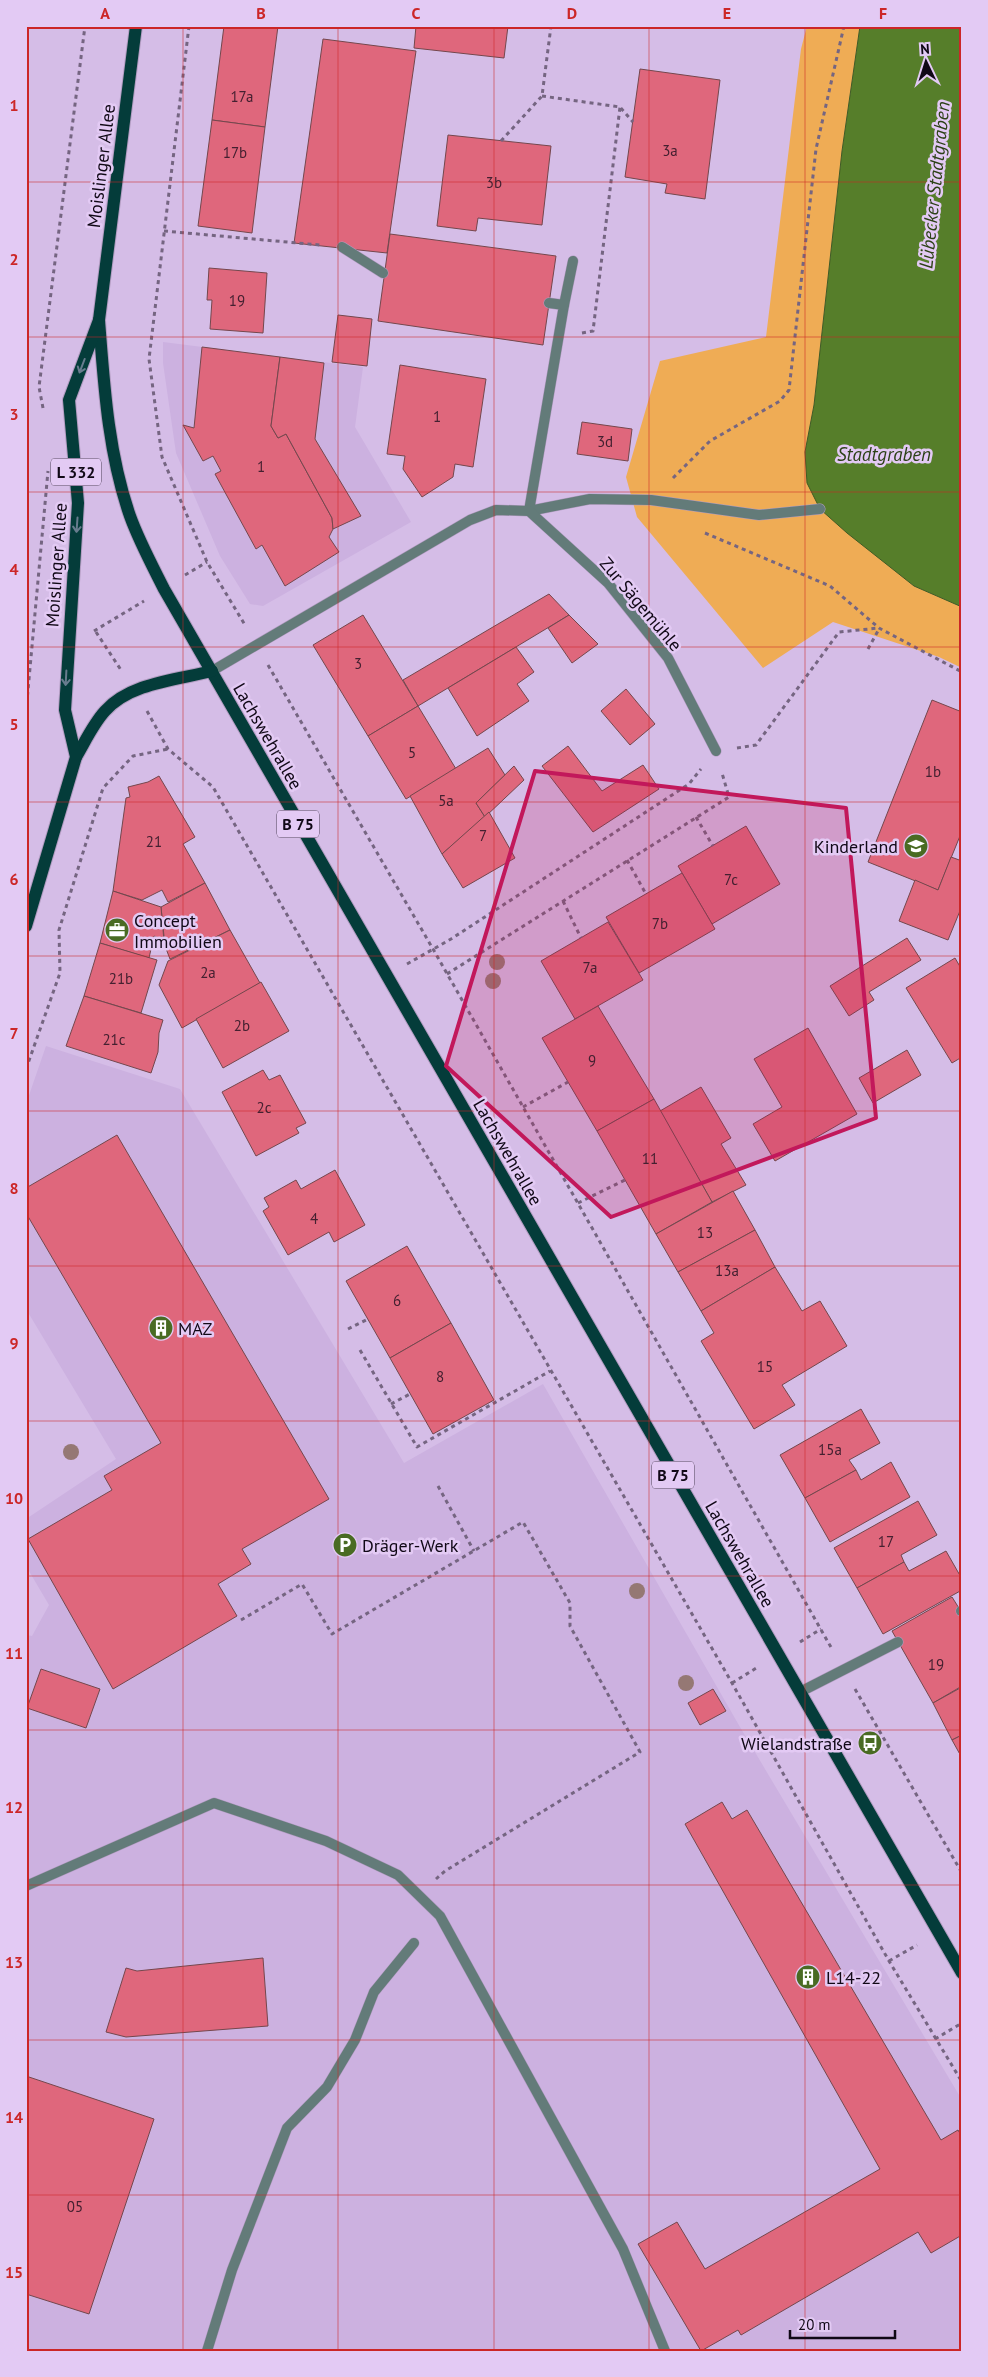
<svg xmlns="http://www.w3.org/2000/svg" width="988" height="2377" font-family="'PT Sans',sans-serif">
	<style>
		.built { fill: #ccb1e0 }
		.green { fill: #efac55 }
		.water { fill: #567e2a; stroke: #415b24 }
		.building { fill: #df677c; stroke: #74474d }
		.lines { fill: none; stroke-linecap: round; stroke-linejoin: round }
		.lane-casing { stroke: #b29cc1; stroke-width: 11 }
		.street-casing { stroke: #b29cc1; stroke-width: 11 }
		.primary-casing { stroke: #b29cc1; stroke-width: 14 }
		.path { stroke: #756581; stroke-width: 3; stroke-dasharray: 4 4; stroke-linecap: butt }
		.lane { stroke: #637b79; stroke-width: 10 }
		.street { stroke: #637b79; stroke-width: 10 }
		.primary { stroke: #043c3a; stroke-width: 12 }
		.tree { fill: #957874 }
		.oneway { stroke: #687c8e }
		.marked { fill: #c2185b; fill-opacity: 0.2; stroke: #c2185b; stroke-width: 4; stroke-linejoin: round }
		.grid { fill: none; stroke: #cc2627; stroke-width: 1; stroke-opacity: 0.55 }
		.labels { text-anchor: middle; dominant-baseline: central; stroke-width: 5; stroke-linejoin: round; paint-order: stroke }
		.number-label { font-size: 15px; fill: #442030 }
		.shield { fill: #e3caf4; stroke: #4f4259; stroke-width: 1 }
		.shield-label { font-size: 16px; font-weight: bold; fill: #100816 }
		.street-label { font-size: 18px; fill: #100816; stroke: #e3caf4 }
		.poi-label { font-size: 18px; fill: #100816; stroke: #e3caf4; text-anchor: start }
		.water-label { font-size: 19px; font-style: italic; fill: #2c4116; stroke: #e3caf4 }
		.neatline { fill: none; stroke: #cc2627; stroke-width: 2 }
		.grid-label { font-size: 16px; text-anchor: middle; font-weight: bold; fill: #cc2627 }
	</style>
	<rect width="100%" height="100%" fill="#d5bde7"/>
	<!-- built -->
	<g class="built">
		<path d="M163 342 363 367 355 427 411 522 263 606 250 604 220 556 176 453 163 363Z"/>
		<path d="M46 1046 180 1089 404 1463 543 1384 740 1727 962 2100V2351H26V1635L32 1636 49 1605 26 1566V1519L116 1459 26 1309V1104Z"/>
	</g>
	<!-- green -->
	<path class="green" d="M807 26H860L842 151 814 405 805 452 820 509 914 586 962 607V668L939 657 833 622 763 668 637 517 626 477 660 361 766 337 801 49Z"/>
	<!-- water -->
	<path class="water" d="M860 26H962V607L914 586 847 533 820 509 807 483 805 452 814 405 842 151Z"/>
	<!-- building -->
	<g class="building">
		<path d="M224 26H278L265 127 212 120Z"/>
		<path d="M416 26H508L504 58 414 48Z"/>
		<path d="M323 39 416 51 387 253 294 243Z"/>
		<path d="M640 69 720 80 705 199 665 193 667 184 625 177Z"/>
		<path d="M212 120 265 127 252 233 198 226Z"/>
		<path d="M448 135 551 146 542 225 478 218 476 231 437 226Z"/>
		<path d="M390 234 556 256 543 345 378 321Z"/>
		<path d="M209 268 267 273 263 333 210 329 212 300H207Z"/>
		<path d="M338 315 372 319 367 366 332 362Z"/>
		<path d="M202 347 280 357 271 426 278 438 286 434 332 518 333 529 329 537 339 552 285 586 262 545 256 549 215 474 221 471 213 456 203 461 183 425 194 428Z"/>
		<path d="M280 357 324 363 315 439 361 516 333 529 332 518 286 434 278 438 271 426Z"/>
		<path d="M400 365 486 379 473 467 455 464 453 477 422 497 403 469 405 456 387 454Z"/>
		<path d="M582 422 632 429 628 461 577 454Z"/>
		<path d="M549 594 569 615 418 706 403 680Z"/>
		<path d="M363 615 418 706 368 736 313 645Z"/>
		<path d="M569 615 598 644 572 663 548 628Z"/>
		<path d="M516 647 534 672 517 684 529 701 477 736 448 688Z"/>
		<path d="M626 689 655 724 630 745 601 711Z"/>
		<path d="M932 700 962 712V831L938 890 868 862Z"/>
		<path d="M418 706 456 769 406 799 368 736Z"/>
		<path d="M568 746 602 791 643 765 659 789 593 832 542 766Z"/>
		<path d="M488 748 505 775 476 803 485 817 442 854 410 796Z"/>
		<path d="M514 766 524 780 485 817 476 803Z"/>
		<path d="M159 776 195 837 183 844 205 883 168 902 162 890 142 900 113 891 126 798 130 797 128 787 148 782Z"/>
		<path d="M489 812 515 858 463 888 442 854Z"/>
		<path d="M746 826 780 884 712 924 678 866Z"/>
		<path d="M951 857 962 861V906L948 940 899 921 915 880 938 890Z"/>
		<path d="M682 873 715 929 639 973 606 917Z"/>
		<path d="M205 883 230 930 170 959 165 946 161 907Z"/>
		<path d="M113 891 161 907 164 941 154 936 149 958 100 943Z"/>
		<path d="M608 922 643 980 575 1019 541 961Z"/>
		<path d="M230 930 260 983 182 1028 159 985 168 961Z"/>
		<path d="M907 938 921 960 869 992 874 1000 849 1016 830 986Z"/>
		<path d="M100 943 157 960 141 1013 84 996Z"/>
		<path d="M955 958 962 970V1057L952 1063 906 988Z"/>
		<path d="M261 982 289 1031 223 1068 196 1019Z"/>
		<path d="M84 996 163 1020 159 1033 158 1052 151 1073 66 1046Z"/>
		<path d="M598 1006 654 1099 597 1131 542 1038Z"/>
		<path d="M808 1028 857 1114 775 1161 753 1124 782 1107 754 1059Z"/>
		<path d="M907 1050 921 1075 873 1103 859 1078Z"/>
		<path d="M263 1070 269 1080 280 1075 306 1123 296 1128 299 1133 256 1156 222 1092Z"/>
		<path d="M701 1087 731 1138 721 1144 746 1185 712 1202 660 1111Z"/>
		<path d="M654 1099 712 1202 656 1234 597 1131Z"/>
		<path d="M117 1135 329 1499 242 1549 251 1564 218 1584 237 1616 113 1689 28 1539 112 1490 104 1476 161 1443 26 1213V1188Z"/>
		<path d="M335 1170 365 1225 334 1242 329 1232 288 1255 263 1211 269 1207 264 1198 296 1180 301 1189Z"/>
		<path d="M733 1191 755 1230 678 1272 656 1234Z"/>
		<path d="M755 1230 775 1267 701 1311 678 1272Z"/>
		<path d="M407 1246 451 1323 390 1358 346 1281Z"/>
		<path d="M775 1267 802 1311 820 1301 847 1346 782 1385 795 1405 754 1429 701 1341 714 1333 701 1311Z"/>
		<path d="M451 1323 494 1400 433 1434 390 1358Z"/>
		<path d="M861 1409 880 1443 849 1460 856 1470 805 1498 780 1455Z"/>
		<path d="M891 1462 910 1497 830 1542 805 1498 856 1470 861 1480Z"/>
		<path d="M918 1501 937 1535 901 1555 904 1562 857 1588 834 1548Z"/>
		<path d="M946 1551 962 1579V1590L883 1634 857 1588 904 1562 909 1571Z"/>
		<path d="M952 1597 962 1613V1686L933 1703 892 1631Z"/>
		<path d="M41 1669 100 1689 86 1728 27 1708Z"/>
		<path d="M962 1687V1735L952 1740 933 1703Z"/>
		<path d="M713 1689 726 1711 700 1725 688 1703Z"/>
		<path d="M962 1735V1758L952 1740Z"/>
		<path d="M722 1802 732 1819 747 1810 941 2140 958 2130 962 2137V2235L931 2253 918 2232 741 2335 738 2330 701 2351 638 2244 677 2222 705 2269 880 2169 685 1824Z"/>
		<path d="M263 1958 268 2026 126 2037 106 2032 126 1968 137 1971Z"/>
		<path d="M26 2076 154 2119 89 2314 26 2294Z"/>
	</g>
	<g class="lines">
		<defs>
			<g id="lane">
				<path d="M342 247 383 273"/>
				<path d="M549 303 564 305 529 511 590 499 651 500 759 515 820 509"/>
				<path d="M564 305 573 261"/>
				<path d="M961 1611H962"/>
				<path d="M800 1692 898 1642"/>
				<path d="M26 1886 214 1803 326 1841 398 1875 440 1916 623 2249 665 2351"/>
				<path d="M207 2351 232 2270 287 2128 327 2087 355 2040 374 1992 414 1943"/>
			</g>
			<path id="street" d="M212 671 470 520 496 510 529 511 608 583 668 658 716 751"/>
			<g id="primary">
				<path d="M99 320C104 385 108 453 130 516 139 541 152 565 164 589L962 1973"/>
				<path d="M76 757C85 742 93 724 105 711 130 683 176 680 212 671"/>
				<path d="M26 926 76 757 65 710 78 503 69 400 99 320 136 26"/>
			</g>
		</defs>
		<!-- lane casing -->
		<use href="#lane" class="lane-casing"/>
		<!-- street casing -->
		<use href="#street" class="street-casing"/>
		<!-- primary casing -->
		<use href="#primary" class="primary-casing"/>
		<!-- path -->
		<g class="path">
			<path d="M189 26 149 359 162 457 207 562 245 625"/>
			<path d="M542 96 620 107 633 122"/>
			<path d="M501 141 542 96 551 26"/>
			<path d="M164 231 320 245"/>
			<path d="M582 333 593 331 620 107"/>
			<path d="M43 408 39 387 85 26"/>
			<path d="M673 478 710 441 780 401 789 390 816 149 844 26"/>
			<path d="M705 533 830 586 879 628 962 672"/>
			<path d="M185 575 207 562"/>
			<path d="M94 631 144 601"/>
			<path d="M96 632 121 670"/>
			<path d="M868 649 879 629"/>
			<path d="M268 665 433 949 832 1649"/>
			<path d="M147 711 168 749 213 787 732 1683 889 1961 962 2082"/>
			<path d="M26 712 48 471"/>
			<path d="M737 748 756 745 839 632 879 628"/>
			<path d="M696 817 713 846"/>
			<path d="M627 860 646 894"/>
			<path d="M563 901 581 938"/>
			<path d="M407 964 451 939 689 784 701 769"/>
			<path d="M447 974 729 797 722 773"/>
			<path d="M26 1069 60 973 59 930 103 788 133 756 168 749"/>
			<path d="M523 1107 568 1082"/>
			<path d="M578 1203 625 1180"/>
			<path d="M348 1329 368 1319"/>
			<path d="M360 1350 417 1447 550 1371"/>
			<path d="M391 1404 410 1394"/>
			<path d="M438 1486 474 1551"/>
			<path d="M241 1620 302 1584 332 1634 523 1522 570 1603V1626L640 1752 445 1871 436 1879"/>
			<path d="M800 1642 821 1629"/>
			<path d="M732 1683 758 1667"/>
			<path d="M855 1689 962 1873"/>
			<path d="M889 1961 917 1945"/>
			<path d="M935 2039 962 2023"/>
		</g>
		<!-- lane -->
		<use href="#lane" class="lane"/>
		<!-- street -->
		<use href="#street" class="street"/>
		<!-- primary -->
		<use href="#primary" class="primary"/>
	</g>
	<!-- trees -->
	<g class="tree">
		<circle cx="497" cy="962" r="8"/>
		<circle cx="493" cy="981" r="8"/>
		<circle cx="71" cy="1452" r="8"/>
		<circle cx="637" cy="1591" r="8"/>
		<circle cx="686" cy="1683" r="8"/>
	</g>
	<!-- one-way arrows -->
	<defs><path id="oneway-shaft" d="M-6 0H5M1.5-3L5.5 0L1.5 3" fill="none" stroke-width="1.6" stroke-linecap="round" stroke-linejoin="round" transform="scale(1.25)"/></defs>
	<g class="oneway">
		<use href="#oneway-shaft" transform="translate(82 366) rotate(111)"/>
		<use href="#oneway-shaft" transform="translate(77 525) rotate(94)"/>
		<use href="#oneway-shaft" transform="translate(66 678) rotate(93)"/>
	</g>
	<!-- marked area -->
	<path class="marked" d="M535 771 846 808 876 1118 611 1217 446 1066Z"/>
	<!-- grid -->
	<path class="grid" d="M183 26V2351M338 26V2351M494 26V2351M649 26V2351M805 26V2351M26 182H962M26 337H962M26 492H962M26 647H962M26 802H962M26 956H962M26 1111H962M26 1266H962M26 1421H962M26 1576H962M26 1730H962M26 1885H962M26 2040H962M26 2195H962"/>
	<!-- icons -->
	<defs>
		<symbol id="school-disc" viewBox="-11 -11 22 22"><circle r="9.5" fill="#496b23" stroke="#e3caf4"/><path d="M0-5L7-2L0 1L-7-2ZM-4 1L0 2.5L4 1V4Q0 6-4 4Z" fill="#fff"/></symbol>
		<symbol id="office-disc" viewBox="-11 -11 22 22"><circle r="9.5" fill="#496b23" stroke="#e3caf4"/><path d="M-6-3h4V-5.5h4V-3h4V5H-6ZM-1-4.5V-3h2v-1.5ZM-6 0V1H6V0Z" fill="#fff"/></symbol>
		<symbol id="building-disc" viewBox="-11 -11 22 22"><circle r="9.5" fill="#496b23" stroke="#e3caf4"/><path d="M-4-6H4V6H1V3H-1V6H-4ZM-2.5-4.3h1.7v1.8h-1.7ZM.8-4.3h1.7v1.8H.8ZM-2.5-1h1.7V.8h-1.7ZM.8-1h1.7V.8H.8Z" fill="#fff"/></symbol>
		<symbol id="parking-disc" viewBox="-11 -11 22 22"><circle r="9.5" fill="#496b23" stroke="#e3caf4"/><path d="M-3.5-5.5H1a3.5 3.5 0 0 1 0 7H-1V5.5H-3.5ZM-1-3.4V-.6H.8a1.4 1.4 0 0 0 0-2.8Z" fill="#fff"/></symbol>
		<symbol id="bus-disc" viewBox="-11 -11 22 22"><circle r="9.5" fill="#496b23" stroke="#e3caf4"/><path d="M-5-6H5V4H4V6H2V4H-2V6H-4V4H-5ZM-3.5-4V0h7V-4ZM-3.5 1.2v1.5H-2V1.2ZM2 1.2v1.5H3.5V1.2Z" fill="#fff"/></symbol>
	</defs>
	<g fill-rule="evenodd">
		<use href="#school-disc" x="902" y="832" width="28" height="28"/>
		<use href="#office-disc" x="103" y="916" width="28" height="28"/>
		<use href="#building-disc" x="147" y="1314" width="28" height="28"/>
		<use href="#parking-disc" x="331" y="1531" width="28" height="28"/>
		<use href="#bus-disc" x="856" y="1729" width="28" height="28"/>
		<use href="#building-disc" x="794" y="1963" width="28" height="28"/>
	</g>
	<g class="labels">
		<!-- number labels -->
		<g class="number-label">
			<text x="242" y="96">17a</text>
			<text x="670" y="150">3a</text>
			<text x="235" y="152">17b</text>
			<text x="494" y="182">3b</text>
			<text x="237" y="300">19</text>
			<text x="437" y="416">1</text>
			<text x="605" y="441">3d</text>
			<text x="261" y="466">1</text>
			<text x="358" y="663">3</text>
			<text x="412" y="752">5</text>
			<text x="933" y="771">1b</text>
			<text x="446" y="800">5a</text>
			<text x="483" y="835">7</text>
			<text x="154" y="841">21</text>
			<text x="731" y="879">7c</text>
			<text x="660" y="923">7b</text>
			<text x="590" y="967">7a</text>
			<text x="208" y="972">2a</text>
			<text x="121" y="978">21b</text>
			<text x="242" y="1025">2b</text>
			<text x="114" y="1039">21c</text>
			<text x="592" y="1060">9</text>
			<text x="264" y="1107">2c</text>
			<text x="650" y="1158">11</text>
			<text x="314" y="1218">4</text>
			<text x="705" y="1232">13</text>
			<text x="727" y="1270">13a</text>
			<text x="397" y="1300">6</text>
			<text x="765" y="1366">15</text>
			<text x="440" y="1376">8</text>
			<text x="830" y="1449">15a</text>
			<text x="886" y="1541">17</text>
			<text x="936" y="1664">19</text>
			<text x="75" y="2206">05</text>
		</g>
		<!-- shield labels -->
		<g class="shield">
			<rect x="51" y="458.5" width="50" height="27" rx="4"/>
			<rect x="277" y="810.5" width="42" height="27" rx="4"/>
			<rect x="652" y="1461.5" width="42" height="27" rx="4"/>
		</g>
		<g class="shield-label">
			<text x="76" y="472">L 332</text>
			<text x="298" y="824">B 75</text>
			<text x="673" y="1475">B 75</text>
		</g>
		<!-- street labels -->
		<g class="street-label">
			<text transform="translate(101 166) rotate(-83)">Moislinger Allee</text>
			<text transform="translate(56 565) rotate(-86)">Moislinger Allee</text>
			<text transform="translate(641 604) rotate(50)">Zur Sägemühle</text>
			<text transform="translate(268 736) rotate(60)">Lachswehrallee</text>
			<text transform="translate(508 1152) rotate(60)">Lachswehrallee</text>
			<text transform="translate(740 1554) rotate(60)">Lachswehrallee</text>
		</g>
		<!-- poi labels -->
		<g class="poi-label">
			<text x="898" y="846" text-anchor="end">Kinderland</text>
			<text x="134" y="920">Concept<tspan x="134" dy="21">Immobilien</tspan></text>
			<text x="178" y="1328">MAZ</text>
			<text x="362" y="1545">Dräger-Werk</text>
			<text x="852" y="1743" text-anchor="end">Wielandstraße</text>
			<text x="826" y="1977">L14-22</text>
		</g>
		<!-- water labels -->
		<g class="water-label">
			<text transform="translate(934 185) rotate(-84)">Lübecker Stadtgraben</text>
			<text x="884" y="454">Stadtgraben</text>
		</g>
	</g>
	<!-- border -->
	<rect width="988" height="2377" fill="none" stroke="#e3caf4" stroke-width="55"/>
	<!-- north arrow -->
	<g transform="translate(926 62) rotate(356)" stroke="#e3caf4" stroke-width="4" paint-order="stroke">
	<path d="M0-4L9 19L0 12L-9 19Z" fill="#100816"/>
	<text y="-8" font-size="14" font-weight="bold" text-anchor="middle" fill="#100816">N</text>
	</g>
	<!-- scale -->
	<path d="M790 2330v8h105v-8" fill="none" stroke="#100816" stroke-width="2.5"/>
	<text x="798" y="2330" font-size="15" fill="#100816" stroke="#e3caf4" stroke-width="4" paint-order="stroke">20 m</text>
	<rect x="28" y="28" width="932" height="2322" class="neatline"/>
	<g class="grid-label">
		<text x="105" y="19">A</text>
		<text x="261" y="19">B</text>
		<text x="416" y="19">C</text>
		<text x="572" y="19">D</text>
		<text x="727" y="19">E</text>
		<text x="883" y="19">F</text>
		<text x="14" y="111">1</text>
		<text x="14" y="265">2</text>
		<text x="14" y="420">3</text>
		<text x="14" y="575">4</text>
		<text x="14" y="730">5</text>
		<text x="14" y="885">6</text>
		<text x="14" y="1039">7</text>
		<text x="14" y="1194">8</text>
		<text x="14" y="1349">9</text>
		<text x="14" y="1504">10</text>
		<text x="14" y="1659">11</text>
		<text x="14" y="1813">12</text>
		<text x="14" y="1968">13</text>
		<text x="14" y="2123">14</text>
		<text x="14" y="2278">15</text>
	</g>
</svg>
